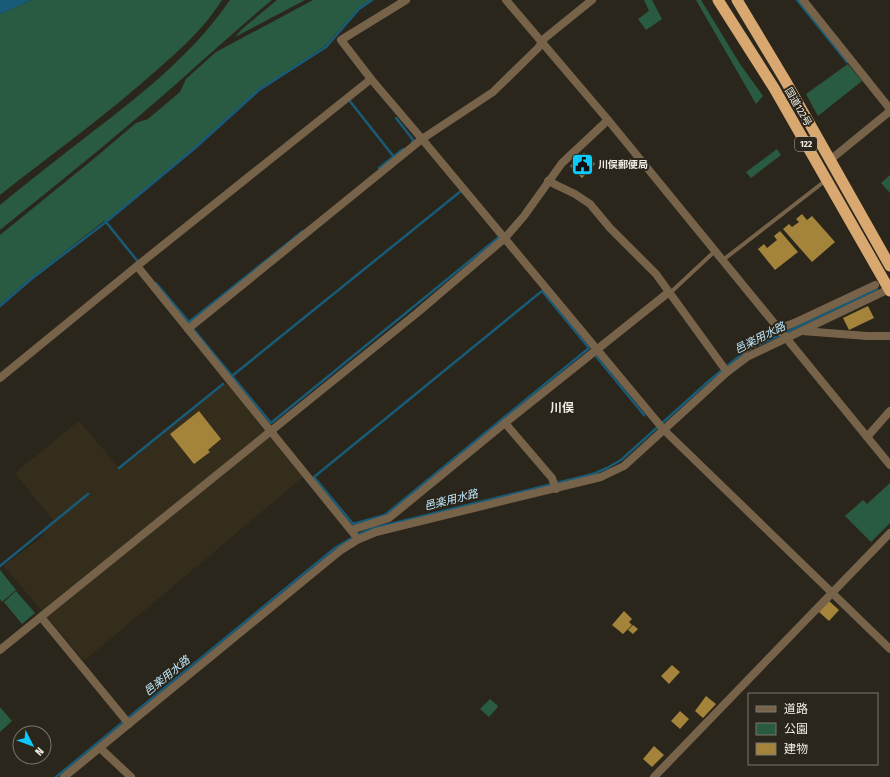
<svg xmlns="http://www.w3.org/2000/svg" width="890" height="777" font-family="'Fira Sans Condensed','Noto Sans JP',sans-serif">
	<style>
		.built { fill: #352d1c }
		.green { fill: #295b42 }
		.water { fill: #185b78 }
		.lines { fill: none; stroke-linecap: round; stroke-linejoin: round }
		.stream { stroke: #185b78; stroke-width: 2.5 }
		.building { fill: #a4833a }
		.service { stroke: #77624a; stroke-width: 4 }
		.minor { stroke: #77624a; stroke-width: 8 }
		.trunk { stroke: #d8a870; stroke-width: 11 }
		.labels { text-anchor: middle; dominant-baseline: central; stroke-width: 4; stroke-linejoin: round; paint-order: stroke }
		.shield { fill: #2b261b; stroke: #b5b1a8; stroke-width: 1 }
		.shield-label { font-size: 9px; font-weight: bold; fill: #f0ede5 }
		.street-label { font-size: 10px; fill: #f0ede5; stroke: #2b261b }
		.poi-label { font-size: 10px; font-weight: bold; fill: #f0ede5; stroke: #2b261b; text-anchor: start }
		.water-label { font-size: 11px; font-style: italic; fill: #bfe8fd; stroke: #2b261b }
		.quarter-label { font-size: 12px; font-weight: bold; fill: #f0ede5; stroke: #2b261b }
	</style>
	<rect width="100%" height="100%" fill="#2b261b"/>
	<!-- built -->
	<path class="built" d="M226 383 303 477 84 661 4 566 45 534 42 530 53 520 15 473 79 421 120 469Z"/>
	<!-- green -->
	<g class="green">
		<path d="M32 0H222C205 27 182 48 158 69 108 114 53 153 0 195V14Z"/>
		<path d="M230 0H272C236 30 202 61 167 92 112 140 56 185 0 230V205C21 188 42 171 64 154 123 108 187 63 230 0Z"/>
		<path d="M277 0H305L235 37 242 29Z"/>
		<path d="M313 0H371L358 9 325 46 258 90 197 145 107 221H104L30 279 0 304V235L96 157 136 123 148 119 180 92 186 79 216 52Z"/>
		<path d="M644 0H652L662 19 646 30 638 19 649 11Z"/>
		<path d="M696 0H701L740 64 763 96 756 104Z"/>
		<path d="M848 64 862 81 818 116 806 94Z"/>
		<path d="M777 149 781 155 751 178 746 172Z"/>
		<path d="M890 175V193L881 183Z"/>
		<path d="M890 483V523L871 542 845 516 863 500 867 504Z"/>
		<path d="M0 570 16 590 2 602 0 599Z"/>
		<path d="M16 591 35 613 22 624 4 602Z"/>
		<path d="M490 699 498 706 497 708 489 717 480 709Z"/>
		<path d="M0 707 12 721 0 732Z"/>
	</g>
	<!-- water -->
	<path class="water" d="M0 0H32L0 14Z"/>
	<g class="lines">
		<!-- stream -->
		<g class="stream">
			<path d="M797 0 847 62"/>
			<path d="M349 100 394 157"/>
			<path d="M396 118 414 141 412 142"/>
			<path d="M379 168 403 149"/>
			<path d="M106 222 139 263"/>
			<path d="M156 283 189 322 303 231"/>
			<path d="M542 291 589 348 385 515 353 524 314 477Z"/>
			<path d="M0 306 30 280 106 222 195 148 259 90 326 47 359 9 372 0"/>
			<path d="M194 330 271 423 499 237"/>
			<path d="M785 333 877 289"/>
			<path d="M758 345 781 335"/>
			<path d="M595 355 644 415"/>
			<path d="M232 376 461 191"/>
			<path d="M119 468 223 384"/>
			<path d="M0 566 88 494"/>
			<path d="M56 777 335 548C348 540 359 533 374 528L593 474 607 468 621 460 710 380 737 358 745 353"/>
		</g>
	</g>
	<!-- building -->
	<g class="building">
		<path d="M584 153 595 164 582 178 570 166Z"/>
		<path d="M802 214 807 220 812 216 835 242 812 262 783 229 789 224 792 227 799 222 796 219Z"/>
		<path d="M780 231 798 252 775 270 758 249 764 244 767 248 777 240 774 236Z"/>
		<path d="M868 306 874 318 849 330 843 318Z"/>
		<path d="M199 411 221 439 208 450 210 452 194 464 170 434Z"/>
		<path d="M829 601 839 610 829 621 819 612Z"/>
		<path d="M624 611 632 619 629 622 632 625 623 634 612 625Z"/>
		<path d="M633 625 638 629 633 634 628 630Z"/>
		<path d="M672 665 680 672 669 684 661 676Z"/>
		<path d="M706 696 716 704 703 718 695 711Z"/>
		<path d="M680 711 689 719 680 729 671 721Z"/>
		<path d="M654 746 664 755 652 767 643 759Z"/>
	</g>
	<g class="lines">
		<!-- service -->
		<g class="service">
			<path d="M723 260 825 181"/>
			<path d="M670 293 715 251"/>
		</g>
		<!-- minor -->
		<g class="minor">
			<path d="M406 0 341 40 371 79 422 139 664 430 890 649"/>
			<path d="M506 0 608 120 890 465"/>
			<path d="M803 0 890 109"/>
			<path d="M830 160 890 111"/>
			<path d="M548 181 575 194 590 204 610 228 656 274 727 372"/>
			<path d="M137 266 354 534"/>
			<path d="M188 329 422 139 493 92 538 48 545 38 592 0"/>
			<path d="M802 331 867 336H890"/>
			<path d="M743 350 778 329 794 323 875 285"/>
			<path d="M0 378 137 266 371 79"/>
			<path d="M505 423 552 478 556 489"/>
			<path d="M867 437 890 411"/>
			<path d="M351 530 389 518 505 423 669 292"/>
			<path d="M41 617 129 724"/>
			<path d="M0 650 417 313 505 238 524 216 562 163 608 120"/>
			<path d="M100 748 131 777"/>
			<path d="M64 777 341 550 357 540 376 532 601 477 624 466 727 372 747 357 889 289"/>
			<path d="M654 777 890 533"/>
		</g>
		<!-- trunk -->
		<g class="trunk">
			<path d="M718 0 774 88 890 291"/>
			<path d="M737 0 785 80 890 266"/>
		</g>
	</g>
	<!-- icons -->
	<defs>
		<symbol id="civic-square" viewBox="-11 -11 22 22"><rect x="-9" y="-9" width="18" height="18" rx="4" fill="#0ccafa" stroke="#2b261b"/><path d="M-.6-6.5H3V-4.5H.6V-3L4-1V1h2V6H-6V1h2V-1L-.6-3ZM-1.2 2.5V6h2.4V2.5Z" fill="#111"/></symbol>
	</defs>
	<g fill-rule="evenodd">
		<use href="#civic-square" x="570" y="152" width="25" height="25"/>
	</g>
	<g class="labels">
		<!-- shield labels -->
		<rect class="shield" x="795" y="137" width="22" height="14" rx="3"/>
		<g class="shield-label">
			<text x="806" y="144">122</text>
		</g>
		<!-- street labels -->
		<g class="street-label">
			<text transform="translate(798 107) rotate(60)">国道122号</text>
		</g>
		<!-- poi labels -->
		<g class="poi-label">
			<text x="598" y="165">川俣郵便局</text>
		</g>
		<!-- water labels -->
		<g class="water-label">
			<text transform="translate(760 338) rotate(-27)">邑楽用水路</text>
			<text transform="translate(451 500) rotate(-14)">邑楽用水路</text>
			<text transform="translate(167 676) rotate(-39)">邑楽用水路</text>
		</g>
		<!-- quarter labels -->
		<g class="quarter-label">
			<text x="562" y="408">川俣</text>
		</g>
	</g>
	<!-- legend -->
	<rect x="748" y="693" width="130" height="72" fill="#2b261b" stroke="#7a766c"/>
	<rect x="756" y="706" width="20" height="6" fill="#77624a" stroke="#7a766c"/>
	<text x="784" y="713" font-size="12" fill="#f0ede5">道路</text>
	<rect x="756" y="723" width="20" height="12" fill="#295b42" stroke="#7a766c"/>
	<text x="784" y="733" font-size="12" fill="#f0ede5">公園</text>
	<rect x="756" y="743" width="20" height="12" fill="#a4833a" stroke="#7a766c"/>
	<text x="784" y="753" font-size="12" fill="#f0ede5">建物</text>
	<!-- north arrow -->
	<g transform="translate(32 745) rotate(132)"><circle r="19" fill="#2b261b" stroke="#7a766c"/>
	<path d="M0-3L7 15L0 10L-7 15Z" fill="#0ccafa"/>
	<text y="-6" font-size="11" font-weight="bold" text-anchor="middle" fill="#f0ede5">N</text>
	</g>
</svg>
